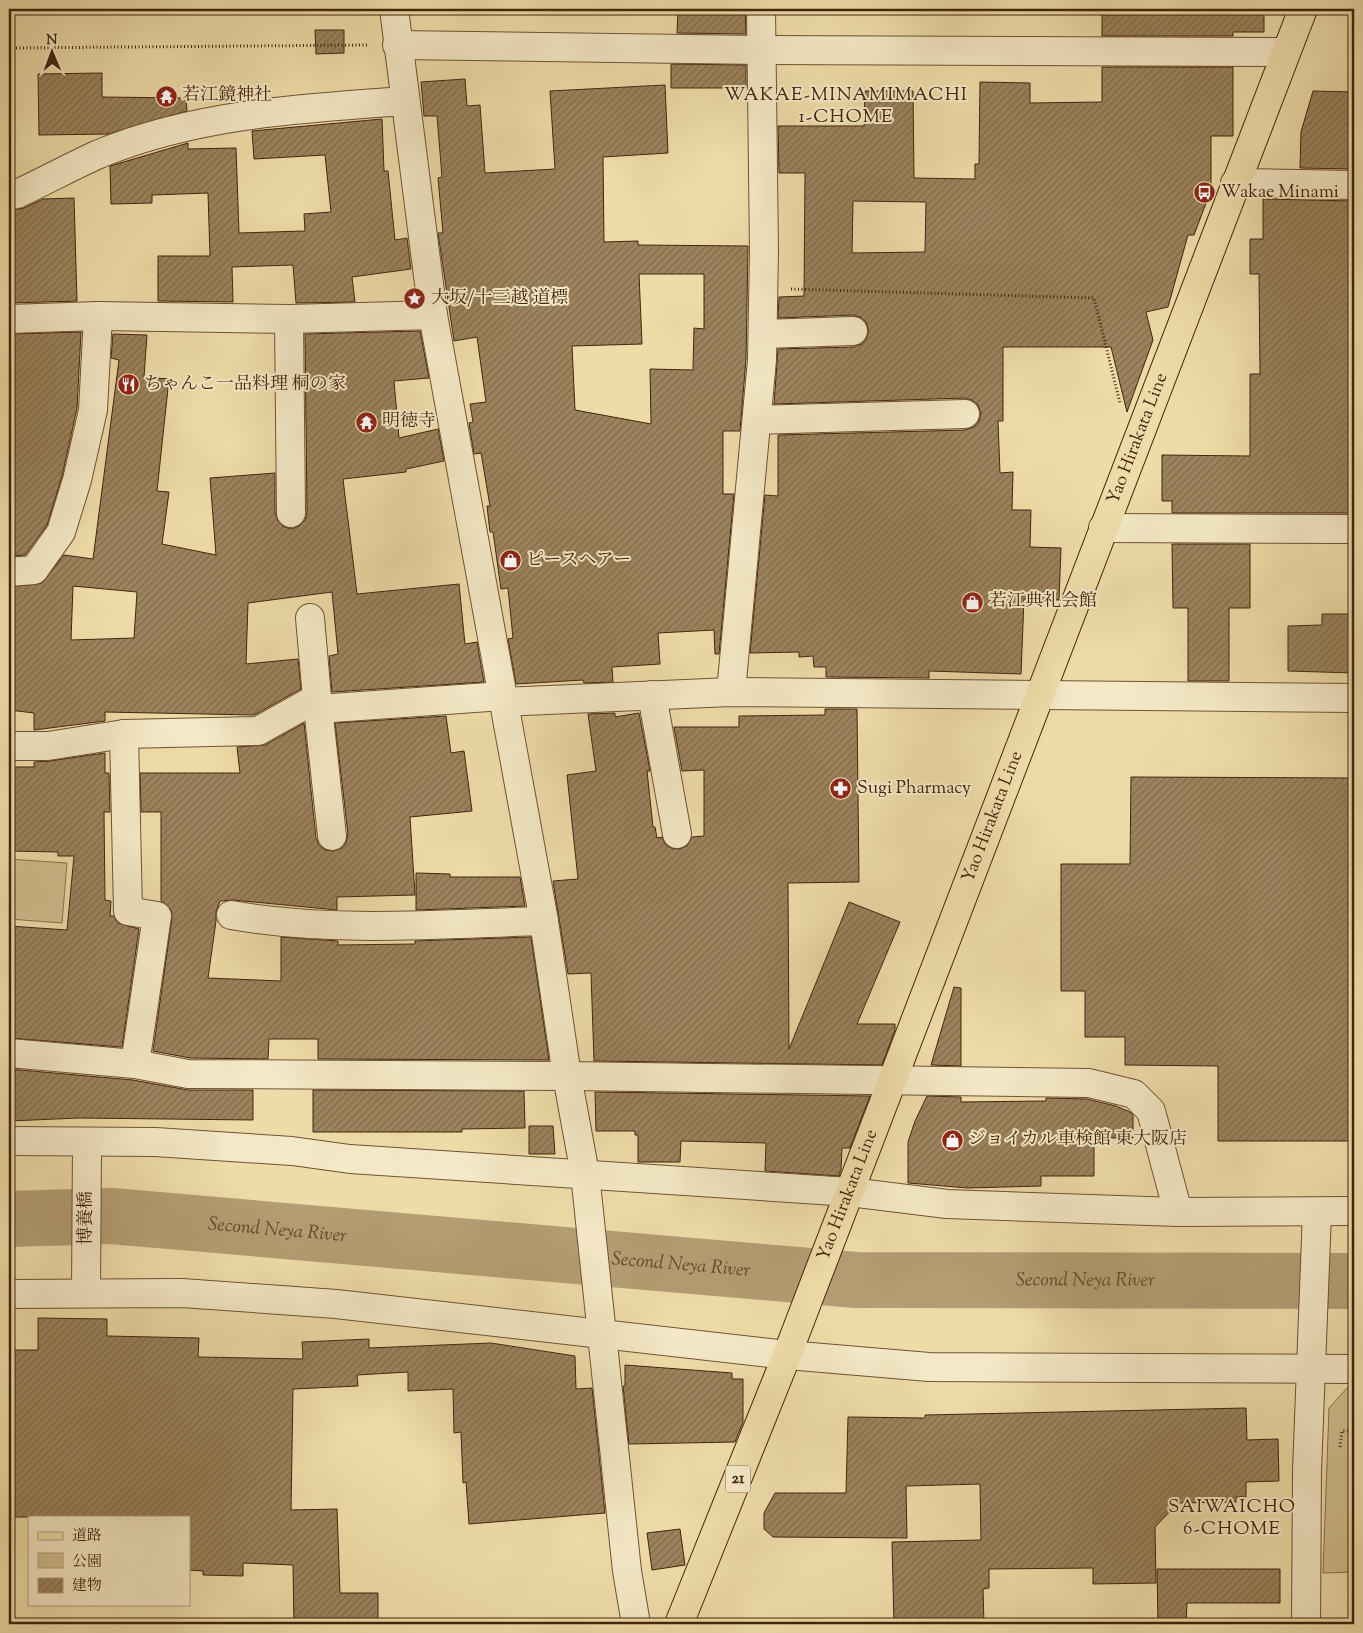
<svg xmlns="http://www.w3.org/2000/svg" width="1363" height="1633" font-family="'Sorts Mill Goudy','Noto Serif JP',serif">
	<style>
		.park { fill: #d1bd8e; stroke: #8a704e }
		.lines { fill: none; stroke-linecap: round; stroke-linejoin: round }
		.river { stroke: #b49d73; stroke-width: 56 }
		.building { fill: url(#building-hatch); stroke: #43240d; fill-rule: evenodd }
		.minor-casing { stroke: #6e5234; stroke-width: 30 }
		.major-casing { stroke: #43240d; stroke-width: 30 }
		.path { stroke: #43240d; stroke-width: 3; stroke-dasharray: 1 2.5; stroke-linecap: butt }
		.minor { stroke: #f4e8c6; stroke-width: 28 }
		.major { stroke: #eedca8; stroke-width: 28 }
		.labels { text-anchor: middle; dominant-baseline: central; stroke-width: 4; stroke-linejoin: round; paint-order: stroke }
		.shield { fill: #f4e8c6; stroke: #785f44; stroke-width: 1 }
		.shield-label { font-size: 16px; font-weight: bold; fill: #43240d }
		.poi-label { font-size: 18px; fill: #43240d; stroke: #f4e8c6; text-anchor: start }
		.street-label { font-size: 18px; fill: #43240d; stroke: #f4e8c6 }
		.neighbourhood-label { font-size: 19px; letter-spacing: 1px; fill: #43240d; stroke: #f4e8c6 }
		.water-label { font-size: 19px; font-style: italic; fill: #65482c; stroke: #f4e8c6 }
	</style>
	<defs>
		<pattern id="building-hatch" width="6" height="6" patternUnits="userSpaceOnUse" patternTransform="scale(1.25)"><rect width="6" height="6" fill="#9c845e"/><path d="M-1 1l2-2M0 6l6-6M5 7l2-2" fill="none" stroke="#816c4c"/></pattern>
	</defs>
	<rect width="100%" height="100%" fill="#eedca8"/>
	<filter id="stains"><feTurbulence type="fractalNoise" baseFrequency=".004" numOctaves="4"/><feColorMatrix values="0 0 0 0 .2 0 0 0 0 .09 0 0 0 0 .02 0 0 0 .5 -.17"/></filter>
	<radialGradient id="worn" r=".72"><stop offset=".6" stop-color="#630" stop-opacity="0"/><stop offset="1" stop-color="#630" stop-opacity=".3"/></radialGradient>
	<!-- park -->
	<g class="park">
		<path d="M9 859 67 863 62 923 9 919Z"/>
		<path d="M1347 1388H1354V1572L1323 1573 1329 1408Z"/>
	</g>
	<g class="lines">
		<!-- river -->
		<path class="river" id="s1" d="M9 1219 111 1216 856 1280 1354 1281"/>
	</g>
	<!-- building -->
	<g class="building">
		<path d="M1102 9H1264V32H1233V36H1102Z"/>
		<path d="M678 10H745L746 34 677 33Z"/>
		<path d="M315 30H344V53L316 54Z"/>
		<path d="M671 64 746 65V88H671Z"/>
		<path d="M1102 67H1233V136H1211V190L1194 235H1188L1168 307 1146 312 1153 340 1127 412 1111 347H1003V421H998L1000 473 1013 472 1012 510H1031L1030 547 1061 548 1059 600 1024 599 1021 674 929 671V678L826 677V667H814L813 656 799 657V652L750 653 765 495 778 496V435L965 430 974 427 979 421 981 414 978 405 972 400 965 398 774 404 778 349 854 347 862 344 866 339 869 331 866 322 860 317 853 315 778 318 779 297 804 296 805 173H779L778 126H864L865 91H913L914 178 975 179V164H979L980 82 1030 83V103L1102 102ZM853 201 926 202 925 252 852 253Z"/>
		<path d="M102 73V97L186 98 187 111 109 134 39 135 38 74Z"/>
		<path d="M465 79 467 106 480 105 485 173 555 169 550 91 665 85 668 153 603 157 604 242 638 241V245L748 246 746 359 740 431H723V494H734L719 654H715L714 630 658 633 660 664 612 667 613 682 584 683 583 680 516 684 508 639 513 638 508 588 501 589 493 532H490L487 506H490L481 453 474 454 469 423 473 422 470 404 486 402 477 337 454 341 438 233H443L438 178 442 177 437 116H424L421 82ZM639 274H704V329L694 328 693 370 650 369 651 424 575 410 572 346 642 344Z"/>
		<path d="M1313 91 1354 92V169L1300 168 1301 132Z"/>
		<path d="M382 119 384 171H388L395 240 407 238 411 269 352 277 355 302 296 303 293 265 232 267 233 302 158 301V256H210L208 193 152 195V203L111 204 110 166 188 143V149L236 148 239 233 305 231 304 214 331 212 325 155 254 159 252 131Z"/>
		<path d="M74 198 77 301 9 303V211L24 208 43 199Z"/>
		<path d="M1263 199 1354 201V513H1172V501H1162V455L1250 456V374H1260L1259 274H1250V239H1263Z"/>
		<path d="M420 331 429 378 394 381 399 438 438 429 444 461 406 469V472L343 479 357 594 459 584 465 644 477 642 484 682 332 692 329 656 338 654 332 592 248 603 246 664 298 659 301 689 254 715 105 712V721L34 730V713L9 710V587L42 583 64 555 93 559 119 360 111 358 113 334 147 335 144 377 169 379 157 491 169 492 162 544 216 555 210 478 275 473V513L278 521 284 527 292 529 299 526 305 520 307 513 305 334ZM73 586 137 592 134 638 71 640Z"/>
		<path d="M81 332 77 408 62 476 47 525 25 555 9 556V334Z"/>
		<path d="M1172 544H1250V608H1229V681H1188V608H1173Z"/>
		<path d="M1322 614H1354V673L1288 671V626L1322 625Z"/>
		<path d="M825 709H857L859 882 788 883 789 1049 849 902 900 922 857 1024H895V1030L882 1065 594 1061 591 973 568 974 553 881 578 879 567 775 596 771 588 714 615 713V717L639 713 650 771H647L653 827H655L657 838 662 837 665 844 671 848 679 849 687 846 692 837 704 836V770L682 771 674 727H739V716L825 715Z"/>
		<path d="M446 716 451 753 464 751 472 811 410 817 415 895 337 897V910L233 900 220 901 216 912V921L208 978 281 981V937L338 941V945L415 944V941L531 937 549 1060 318 1059V1039H269L268 1059 190 1058 153 1051 172 918 171 910 161 901V812H141L140 773H240L237 747 265 745 304 723 316 838 319 845 325 850 334 851 342 848 346 843 348 834 335 723Z"/>
		<path d="M105 753V773H109L110 812H104L105 900 111 901 110 916H114L118 923 139 929 122 1047 9 1038V926L67 930 74 856H58V852L9 851V767H34V762L50 761Z"/>
		<path d="M1131 777 1354 778V1141H1218V1066L1125 1065V1037H1085V991H1061V864H1130Z"/>
		<path d="M416 873 450 874V877H520L525 906 416 910Z"/>
		<path d="M954 987 961 988V1066L931 1065Z"/>
		<path d="M9 1069 133 1080 188 1090H253V1120L79 1118 9 1121Z"/>
		<path d="M313 1090 524 1091 525 1128 462 1129V1132H313Z"/>
		<path d="M595 1092 870 1096 850 1148H842L841 1169 839 1176 765 1171 766 1143 681 1141 680 1162H638V1135H635V1131H596Z"/>
		<path d="M927 1096 961 1097V1102L1046 1101V1098L1087 1099 1116 1106 1130 1112 1133 1115V1138H1094V1176H1041V1186L968 1188 908 1183V1142L915 1121Z"/>
		<path d="M529 1126H553L555 1154H529Z"/>
		<path d="M38 1318 107 1319V1336L199 1338 198 1357 303 1359 302 1342 369 1339V1348L491 1343 575 1356 576 1389 592 1388 605 1513 469 1524 466 1482 463 1483 461 1432 454 1433 453 1389 408 1391V1372L357 1375 358 1386 293 1389 291 1510 337 1509 340 1593H378V1624H294L293 1565 243 1563V1576L203 1575V1571L189 1570V1517H9V1350H38Z"/>
		<path d="M625 1365 732 1373V1379H743V1422L735 1442 629 1444 623 1386H625Z"/>
		<path d="M1246 1408 1247 1440 1278 1439 1279 1481 1246 1482V1497H1236V1502L1178 1503 1155 1527 1156 1583 1093 1584V1568L989 1569V1588L983 1589 984 1624H894L892 1542 981 1540 980 1484 906 1486 907 1538 773 1537 764 1529V1513L775 1493H846L848 1417 925 1418V1415Z"/>
		<path d="M680 1529 685 1565 652 1570 647 1533Z"/>
		<path d="M1157 1569H1280V1603H1187L1186 1624H1158Z"/>
	</g>
	<g class="lines">
		<defs>
			<g id="minor">
				<path d="M394 9 433 315 544 921 567 1076 585 1174 627 1571 636 1624"/>
				<path d="M397 45 760 50 1285 52"/>
				<path d="M1235 183 1354 185"/>
				<path d="M9 196 17 194C45 181 72 166 99 154 196 114 302 108 405 101"/>
				<path d="M9 319 98 316 289 319 433 315"/>
				<path d="M289 319 291 513"/>
				<path d="M763 334 853 331"/>
				<path d="M757 420 965 414"/>
				<path d="M1103 528 1354 529"/>
				<path d="M9 572 34 570 61 532 77 480 93 410 98 316"/>
				<path d="M731 692 762 360 764 251 761 9"/>
				<path d="M652 695 677 834"/>
				<path d="M317 698 332 836"/>
				<path d="M503 702 731 692 1354 698"/>
				<path d="M318 709 503 696"/>
				<path d="M124 734 128 911 157 916 135 1064"/>
				<path d="M9 746H48L124 734 258 731 317 698 310 618"/>
				<path d="M231 915C334 933 440 924 544 921"/>
				<path d="M9 1053 135 1064 188 1074 567 1076 1089 1083 1134 1094 1151 1111 1178 1212"/>
				<path d="M9 1141 155 1142 292 1151 350 1159 850 1192 947 1204 1178 1212 1354 1211"/>
				<path d="M86 1293 87 1143"/>
				<path d="M9 1294 182 1293 336 1304 787 1355 929 1367 1354 1369"/>
				<path d="M1306 1624 1307 1471 1317 1212"/>
			</g>
			<g id="major">
				<path id="s2" d="M679 1624 787 1355 1303 9"/>
			</g>
		</defs>
		<!-- minor casing -->
		<use href="#minor" class="minor-casing"/>
		<!-- major casing -->
		<use href="#major" class="major-casing"/>
		<!-- path -->
		<g class="path">
			<path d="M9 48 368 45"/>
			<path d="M791 289 1094 298 1120 403"/>
			<path d="M1340 1447 1342 1431H1354"/>
		</g>
		<!-- minor -->
		<use href="#minor" class="minor"/>
		<!-- major -->
		<use href="#major" class="major"/>
	</g>
	<!-- icons -->
	<defs>
		<symbol id="temple-disc" viewBox="-11 -11 22 22"><circle r="9.5" fill="#8f2418" stroke="#f4e8c6"/><path d="M0-6L5-2H3V0L6.5 2.5H4V6H1.5V3h-3V6H-4V2.5H-6.5L-3 0V-2H-5Z" fill="#fff"/></symbol>
		<symbol id="bus-disc" viewBox="-11 -11 22 22"><circle r="9.5" fill="#8f2418" stroke="#f4e8c6"/><path d="M-5-6H5V4H4V6H2V4H-2V6H-4V4H-5ZM-3.5-4V0h7V-4ZM-3.5 1.2v1.5H-2V1.2ZM2 1.2v1.5H3.5V1.2Z" fill="#fff"/></symbol>
		<symbol id="sight-disc" viewBox="-11 -11 22 22"><circle r="9.5" fill="#8f2418" stroke="#f4e8c6"/><path d="M0-6L1.8-2.2L6-1.7L2.9 1.2L3.7 5.4L0 3.3L-3.7 5.4L-2.9 1.2L-6-1.7L-1.8-2.2Z" fill="#fff"/></symbol>
		<symbol id="restaurant-disc" viewBox="-11 -11 22 22"><circle r="9.5" fill="#8f2418" stroke="#f4e8c6"/><path d="M-5-6h1v4h1v-4h1v4h1v-4h1v5L-1.5 .5V6h-2V.5L-5-1ZM5-6V6H3V1.5H1.5Q1.5-4 5-6Z" fill="#fff"/></symbol>
		<symbol id="shop-disc" viewBox="-11 -11 22 22"><circle r="9.5" fill="#8f2418" stroke="#f4e8c6"/><path d="M-5-2.5h2.3a2.7 3.5 0 0 1 5.4 0H5L5.5 6h-11ZM-1.5-2.5h3a1.5 2.3 0 0 0-3 0Z" fill="#fff"/></symbol>
		<symbol id="pharmacy-disc" viewBox="-11 -11 22 22"><circle r="9.5" fill="#8f2418" stroke="#f4e8c6"/><path d="M-2-6h4v4h4v4h-4v4h-4v-4h-4v-4h4Z" fill="#fff"/></symbol>
	</defs>
	<g fill-rule="evenodd">
		<use href="#temple-disc" x="154" y="84" width="25" height="25"/>
		<use href="#bus-disc" x="1192" y="180" width="25" height="25"/>
		<use href="#sight-disc" x="402" y="286" width="25" height="25"/>
		<use href="#restaurant-disc" x="116" y="372" width="25" height="25"/>
		<use href="#temple-disc" x="354" y="410" width="25" height="25"/>
		<use href="#shop-disc" x="498" y="548" width="25" height="25"/>
		<use href="#shop-disc" x="960" y="590" width="25" height="25"/>
		<use href="#pharmacy-disc" x="828" y="776" width="25" height="25"/>
		<use href="#shop-disc" x="940" y="1128" width="25" height="25"/>
	</g>
	<g class="labels">
		<!-- shield labels -->
		<rect class="shield" x="725.5" y="1465.5" width="25" height="27" rx="4"/>
		<g class="shield-label">
			<text x="738" y="1479">21</text>
		</g>
		<!-- poi labels -->
		<g class="poi-label">
			<text x="182" y="96">若江鏡神社</text>
			<text x="1221" y="193">Wakae Minami</text>
			<text x="431" y="299">大坂/十三越 道標</text>
			<text x="144" y="385">ちゃんこ一品料理 桐の家</text>
			<text x="382" y="422">明徳寺</text>
			<text x="526" y="561">ピースヘアー</text>
			<text x="989" y="602">若江典礼会館</text>
			<text x="857" y="789">Sugi Pharmacy</text>
			<text x="968" y="1140">ジョイカル車検館 東大阪店</text>
		</g>
		<!-- street labels -->
		<g class="street-label">
			<text stroke="none"><textPath href="#s2" startOffset="1271">Yao Hirakata Line</textPath></text>
			<text stroke="none"><textPath href="#s2" startOffset="866">Yao Hirakata Line</textPath></text>
			<text stroke="none"><textPath href="#s2" startOffset="461">Yao Hirakata Line</textPath></text>
			<text transform="translate(87 1218) rotate(-90)">博養橋</text>
		</g>
		<!-- neighbourhood labels -->
		<g class="neighbourhood-label">
			<text x="846" y="95">WAKAE-MINAMIMACHI<tspan x="846" dy="22">1-CHOME</tspan></text>
			<text x="1232" y="1507">SAIWAICHO<tspan x="1232" dy="22">6-CHOME</tspan></text>
		</g>
		<!-- water labels -->
		<g class="water-label">
			<text stroke="none"><textPath href="#s1" startOffset="269">Second Neya River</textPath></text>
			<text stroke="none"><textPath href="#s1" startOffset="674">Second Neya River</textPath></text>
			<text stroke="none"><textPath href="#s1" startOffset="1079">Second Neya River</textPath></text>
		</g>
	</g>
	<!-- margin -->
	<rect width="1363" height="1633" fill="none" stroke="#eedca8" stroke-width="30"/>
	<rect x="10" y="10" width="1343" height="1613" fill="none" stroke="#43240d" stroke-width="2.5"/>
	<rect x="15" y="15" width="1333" height="1603" fill="none" stroke="#43240d"/>
	<!-- legend -->
	<rect x="28" y="1516" width="162" height="90" fill="#f4e8c6" stroke="#ad9a7c"/>
	<rect x="38" y="1532" width="25" height="8" fill="#eedca8" stroke="#ad9a7c"/>
	<text x="72" y="1540" font-size="15" fill="#43240d">道路</text>
	<rect x="38" y="1553" width="25" height="15" fill="#d1bd8e" stroke="#ad9a7c"/>
	<text x="72" y="1566" font-size="15" fill="#43240d">公園</text>
	<rect x="38" y="1578" width="25" height="15" fill="url(#building-hatch)" stroke="#ad9a7c"/>
	<text x="72" y="1590" font-size="15" fill="#43240d">建物</text>
	<!-- north arrow -->
	<g transform="translate(52 52) rotate(359)" stroke="#f4e8c6" stroke-width="4" paint-order="stroke">
	<path d="M0-4L9 19L0 12L-9 19Z" fill="#43240d"/>
	<text y="-8" font-size="14" font-weight="bold" text-anchor="middle" fill="#43240d">N</text>
	</g>
	<rect width="100%" height="100%" filter="url(#stains)"/>
	<rect width="100%" height="100%" fill="url(#worn)"/>
</svg>
